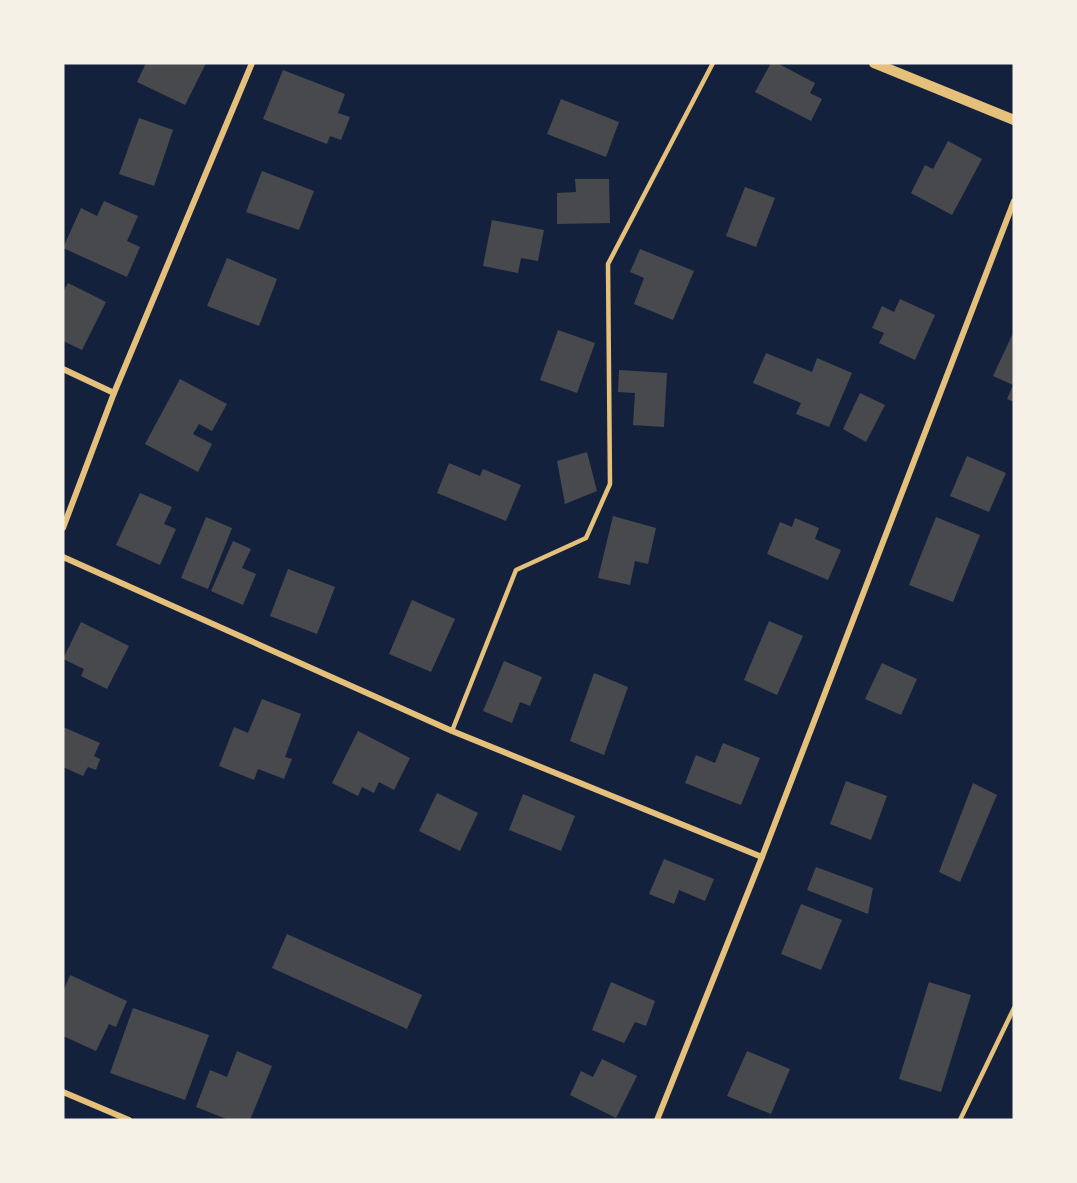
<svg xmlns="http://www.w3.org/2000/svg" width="1077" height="1183" font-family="Raleway,sans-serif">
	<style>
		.building { fill: #48494c }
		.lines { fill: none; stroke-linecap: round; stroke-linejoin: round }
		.service { stroke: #e5c07b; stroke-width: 4.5 }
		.minor { stroke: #e5c07b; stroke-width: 6 }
		.tertiary { stroke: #e5c07b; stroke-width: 10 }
	</style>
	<rect width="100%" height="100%" fill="#14213d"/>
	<!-- building -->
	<g class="building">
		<path d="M146 63H206L185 105 137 82Z"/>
		<path d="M771 63H777L815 83 810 93 822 99 811 121 755 92Z"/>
		<path d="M283 70 345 94 338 113 350 117 341 140 330 136 327 144 263 119Z"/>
		<path d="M561 99 619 122 606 157 547 134Z"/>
		<path d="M139 118 173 130 154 186 119 174Z"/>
		<path d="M948 141 982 159 952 215 911 193 925 165 933 169Z"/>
		<path d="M262 171 314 191 299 230 246 212Z"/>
		<path d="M575 179H609L610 223 557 224V193L576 192Z"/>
		<path d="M745 187 775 198 756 247 726 236Z"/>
		<path d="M104 201 138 216 127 241 140 247 127 277 63 248 81 208 97 216Z"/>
		<path d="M492 220 544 230 538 261 521 258 518 273 483 266Z"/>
		<path d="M640 249 694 271 673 320 634 304 644 278 630 272Z"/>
		<path d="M227 258 277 279 259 326 207 306Z"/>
		<path d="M68 283 106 302 82 350 63 341V292Z"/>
		<path d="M900 299 935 315 915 360 879 343 884 333 872 328 882 306 894 312Z"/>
		<path d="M558 330 595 343 577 393 540 380Z"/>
		<path d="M1014 331V402L1007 399 1013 385 993 376Z"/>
		<path d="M766 353 812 372 817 358 852 373 829 427 796 414 801 403 753 383Z"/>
		<path d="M619 370 667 373 664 427 633 425 635 393 618 392Z"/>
		<path d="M180 379 227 404 212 431 199 424 193 434 212 444 198 472 145 444Z"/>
		<path d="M860 393 885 405 866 442 843 429Z"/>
		<path d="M587 452 597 491 565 504 557 461Z"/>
		<path d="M967 456 1006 473 989 512 950 496Z"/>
		<path d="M449 463 480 476 483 469 521 485 506 521 437 493Z"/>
		<path d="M140 493 172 507 164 524 176 529 160 565 116 545Z"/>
		<path d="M613 516 656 528 648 564 635 561 630 585 598 578Z"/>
		<path d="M206 517 232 528 208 589 181 578Z"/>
		<path d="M936 517 980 535 953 602 909 585Z"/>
		<path d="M795 518 819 528 815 539 841 550 828 580 767 554 780 522 792 527Z"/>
		<path d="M233 541 251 549 242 568 256 574 243 605 211 591Z"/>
		<path d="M288 569 335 587 317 634 270 616Z"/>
		<path d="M412 600 455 619 431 672 389 654Z"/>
		<path d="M769 621 803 636 777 695 744 680Z"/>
		<path d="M81 622 129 646 107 689 81 676 84 669 63 659Z"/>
		<path d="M504 661 542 677 530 706 520 702 512 723 483 711Z"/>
		<path d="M882 663 917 679 901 715 865 699Z"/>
		<path d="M594 673 628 687 604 755 570 741Z"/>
		<path d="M262 699 301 714 285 757 292 759 284 779 258 769 254 780 219 766 234 727 248 733Z"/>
		<path d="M63 727 100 743 94 756 100 759 96 770 88 767 83 776 63 767Z"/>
		<path d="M358 731 410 758 394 790 379 782 374 793 362 787 358 796 332 783Z"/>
		<path d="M723 743 760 758 741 805 685 783 696 755 715 763Z"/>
		<path d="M846 781 887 796 871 840 830 824Z"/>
		<path d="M973 783 997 795 960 882 939 872Z"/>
		<path d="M437 793 478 813 460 851 419 831Z"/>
		<path d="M523 794 575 816 561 851 509 830Z"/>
		<path d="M664 859 714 879 705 901 679 890 674 904 649 894Z"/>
		<path d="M816 867 873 888 868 914 807 890Z"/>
		<path d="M801 904 842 920 821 970 781 954Z"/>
		<path d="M287 934 422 995 407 1029 272 968Z"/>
		<path d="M70 975 127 1001 116 1027 109 1024 96 1051 63 1036V992Z"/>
		<path d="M611 982 655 1001 646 1026 635 1022 624 1043 592 1030Z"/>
		<path d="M929 982 971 995 941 1092 899 1079Z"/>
		<path d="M133 1008 209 1035 185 1100 110 1073Z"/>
		<path d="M237 1051 272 1066 250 1120H229L196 1107 210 1070 227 1077Z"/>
		<path d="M747 1051 790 1069 771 1114 727 1096Z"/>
		<path d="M602 1059 637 1076 616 1118 570 1095 581 1071 593 1077Z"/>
	</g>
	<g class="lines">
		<!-- service -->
		<g class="service">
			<path d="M452 731 516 570 586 538 610 484 608 264 713 63"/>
			<path d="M960 1120 1014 1008"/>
		</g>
		<!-- minor -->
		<g class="minor">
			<path d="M63 369 114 393"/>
			<path d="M63 528 114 393 252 63"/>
			<path d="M63 557 452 731 762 857"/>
			<path d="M63 1092 129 1120"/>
			<path d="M657 1120 762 857 1014 201"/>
		</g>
		<!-- tertiary -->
		<path class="tertiary" d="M874 63 1014 120"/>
	</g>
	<!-- border -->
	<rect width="1077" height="1183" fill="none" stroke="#f6f1e7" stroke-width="129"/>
</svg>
